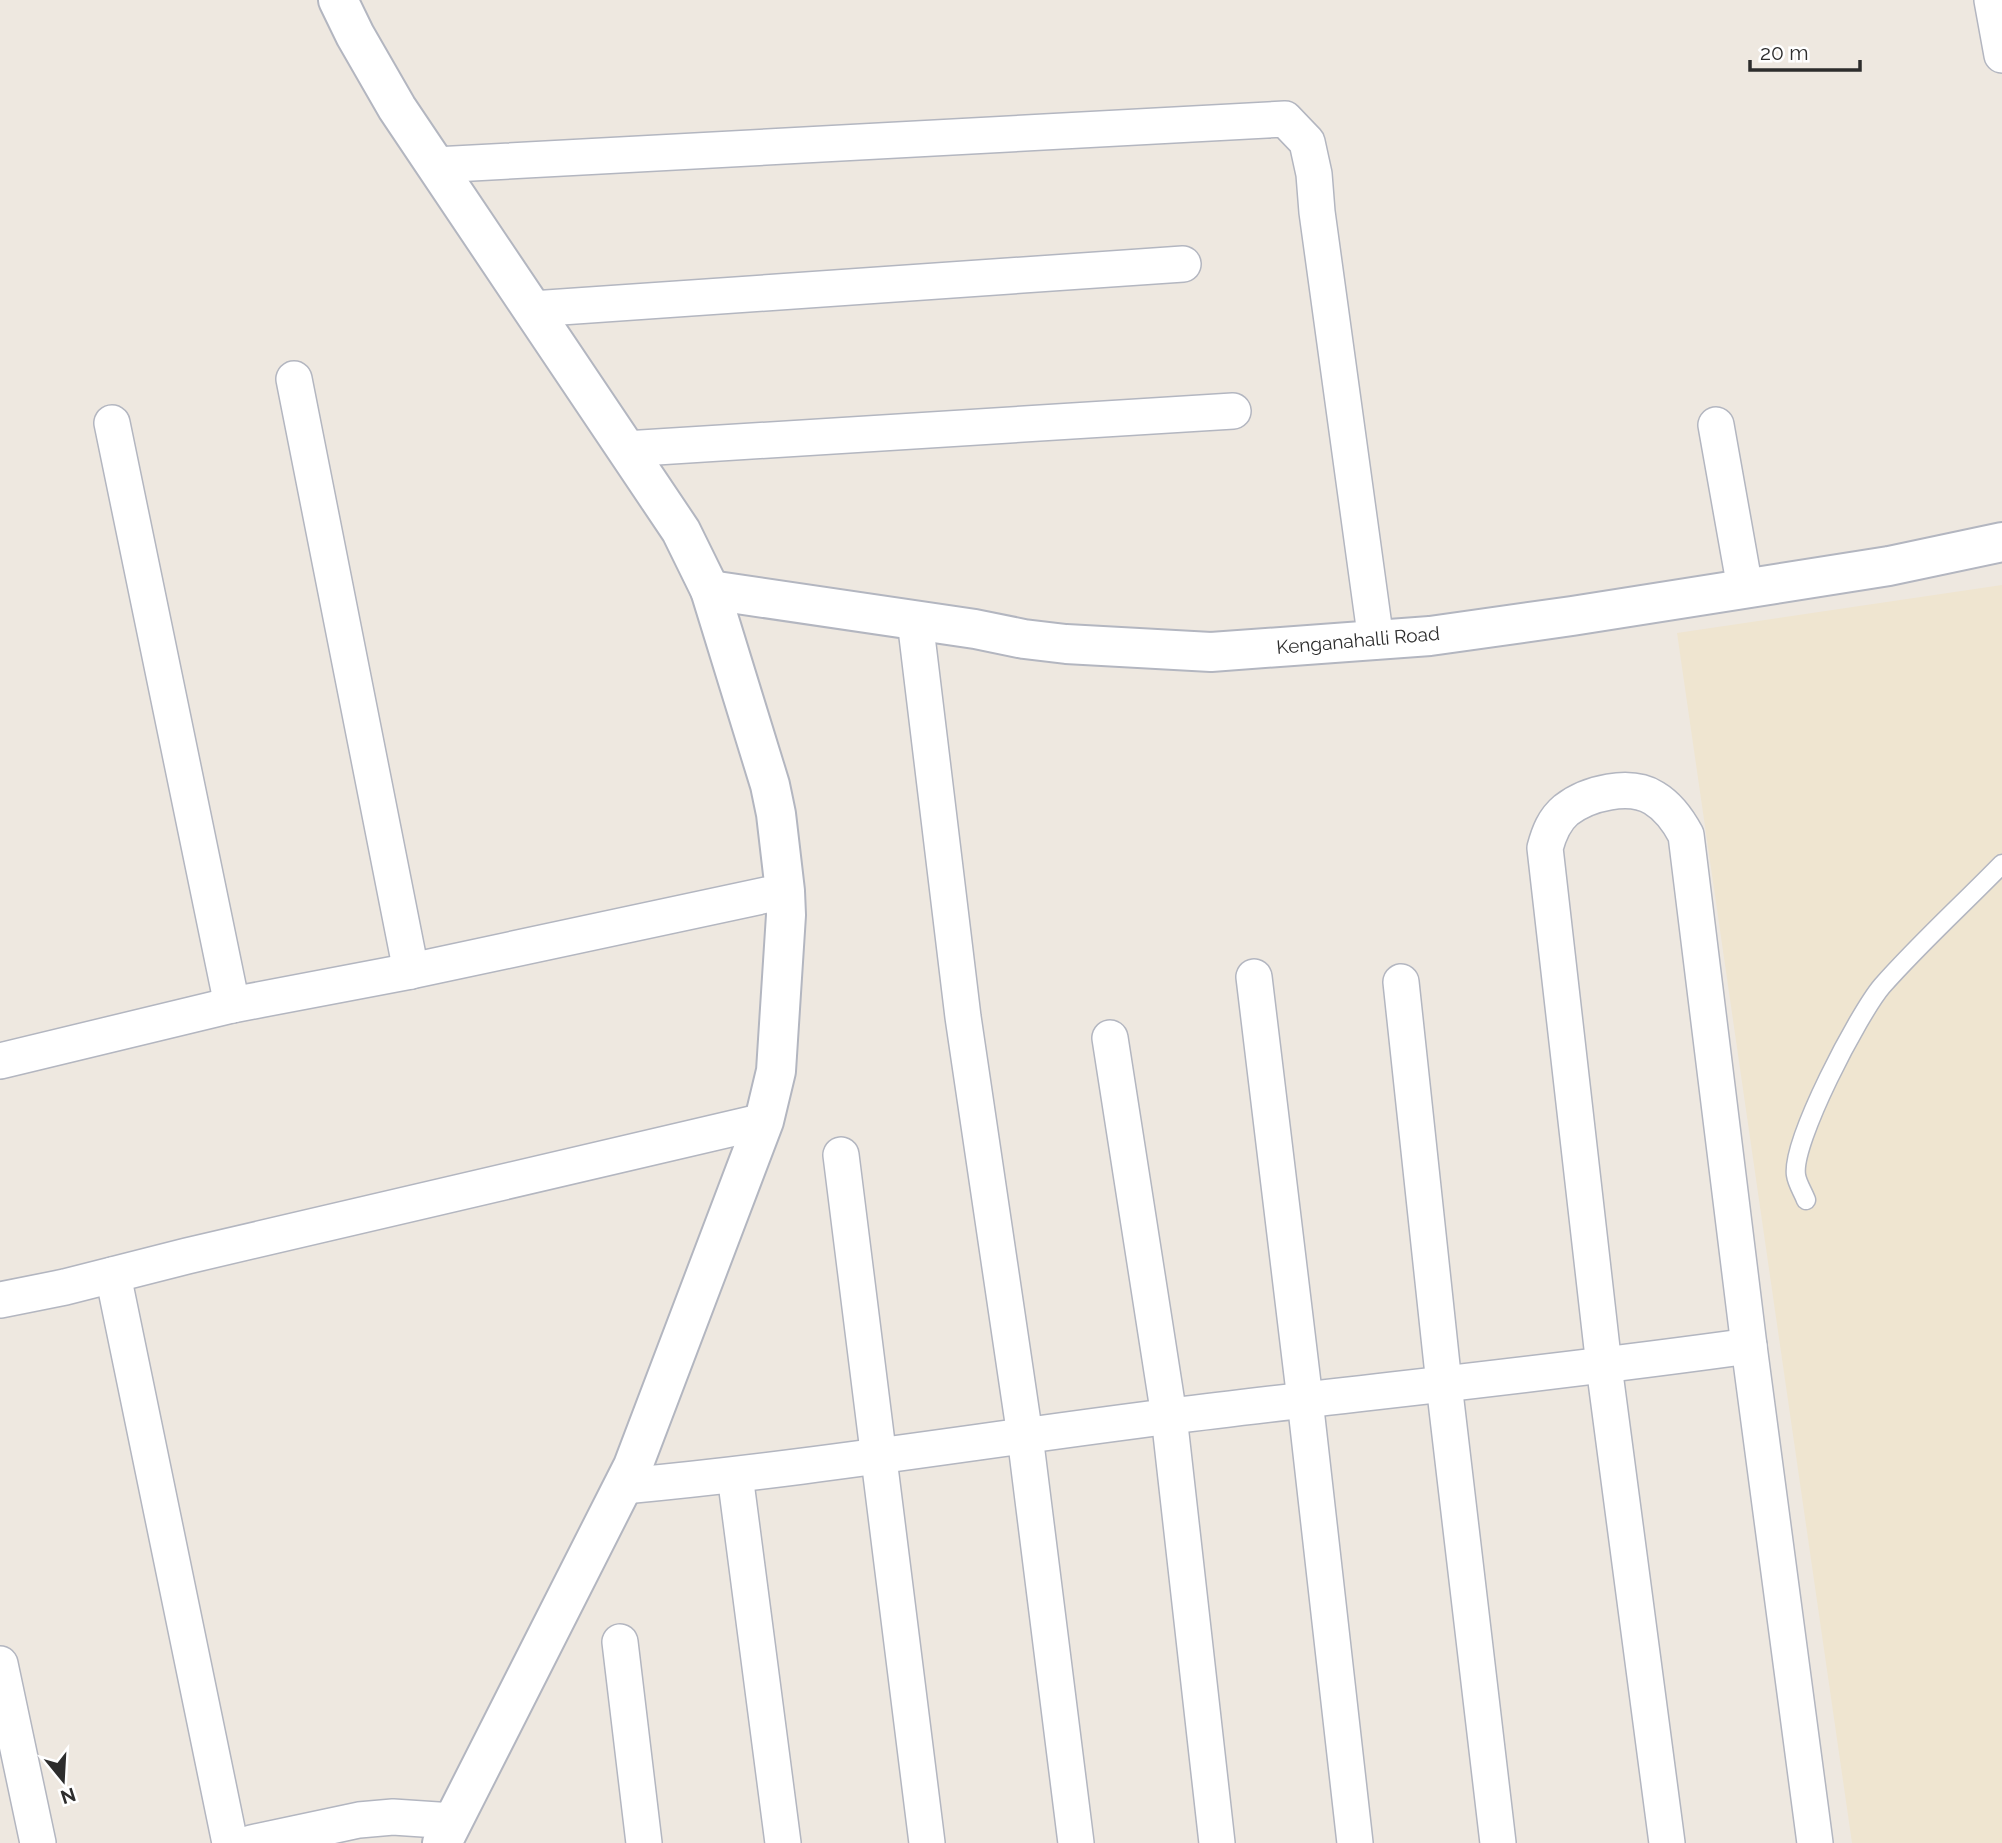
<svg xmlns="http://www.w3.org/2000/svg" width="2002" height="1843" font-family="Raleway,sans-serif">
	<style>
		.education { fill: #efe5d0 }
		.lines { fill: none; stroke-linecap: round; stroke-linejoin: round }
		.service-casing { stroke: #b3b6c0; stroke-width: 21 }
		.minor-casing { stroke: #b3b6c0; stroke-width: 38 }
		.tertiary-casing { stroke: #b3b6c0; stroke-width: 42 }
		.service { stroke: #fff; stroke-width: 18 }
		.minor { stroke: #fff; stroke-width: 35 }
		.tertiary { stroke: #fff; stroke-width: 38 }
		.labels { text-anchor: middle; dominant-baseline: central; stroke-width: 5; stroke-linejoin: round; paint-order: stroke }
		.street-label { font-size: 19px; fill: #2d2d2d; stroke: #fff }
	</style>
	<rect width="100%" height="100%" fill="#eee8e0"/>
	<!-- education -->
	<path class="education" d="M2002 585V1843H1852L1677 633Z"/>
	<g class="lines">
		<defs>
			<path id="service" d="M1806 1200C1803 1192 1797 1183 1796 1175 1791 1142 1859 1013 1882 986 1919 944 1962 905 2002 864"/>
			<g id="minor">
				<path d="M1992 0 2002 55"/>
				<path d="M435 165 1285 119 1307 142 1314 174 1317 212 1376 641"/>
				<path d="M532 309 1183 264"/>
				<path d="M294 379 411 971"/>
				<path d="M112 423 232 1005"/>
				<path d="M1716 425 1745 588"/>
				<path d="M625 449 1233 411"/>
				<path d="M915 620 963 1017 1025 1436 1076 1843"/>
				<path d="M1254 977 1305 1400 1355 1843"/>
				<path d="M1401 982 1444 1384 1498 1843"/>
				<path d="M1110 1038 1169 1416 1217 1843"/>
				<path d="M0 1061 232 1005 411 971 785 891"/>
				<path d="M841 1155 927 1843"/>
				<path d="M113 1275 230 1843"/>
				<path d="M0 1300 65 1287 187 1256 764 1121"/>
				<path d="M735 1475 783 1843"/>
				<path d="M624 1486C808 1469 989 1439 1172 1416 1364 1392 1557 1373 1749 1346"/>
				<path d="M620 1642 644 1843"/>
				<path d="M0 1664 38 1843"/>
				<path d="M251 1843 359 1820 393 1817 453 1821"/>
				<path d="M1667 1843 1604 1366 1545 848C1549 833 1554 820 1566 810 1588 793 1630 783 1654 798 1669 807 1678 820 1686 835L1749 1346 1815 1843"/>
			</g>
			<g id="tertiary">
				<path d="M338 0 355 35 397 108 681 531 710 590 770 785 776 814 785 891 786 915 776 1071 764 1121 633 1466 442 1843"/>
				<path d="M710 590 975 629 1024 639 1066 644 1211 652 1430 636 1572 616 1889 566 2002 542"/>
			</g>
		</defs>
		<!-- service casing -->
		<use href="#service" class="service-casing"/>
		<!-- minor casing -->
		<use href="#minor" class="minor-casing"/>
		<!-- tertiary casing -->
		<use href="#tertiary" class="tertiary-casing"/>
		<!-- service -->
		<use href="#service" class="service"/>
		<!-- minor -->
		<use href="#minor" class="minor"/>
		<!-- tertiary -->
		<use href="#tertiary" class="tertiary"/>
	</g>
	<g class="labels">
		<!-- street labels -->
		<g class="street-label">
			<text transform="translate(1358 640) rotate(-5)">Kenganahalli Road</text>
		</g>
	</g>
	<!-- north arrow -->
	<g transform="translate(63 1780) rotate(162)" stroke="#ffffff" stroke-width="5" paint-order="stroke">
	<path d="M0-5L12 26L0 18L-12 26Z" fill="#2d2d2d"/>
	<text y="-10" font-size="19" font-weight="bold" text-anchor="middle" fill="#2d2d2d">N</text>
	</g>
	<!-- scale -->
	<path d="M1750 60v10h110v-10" fill="none" stroke="#2d2d2d" stroke-width="3.5"/>
	<text x="1760" y="60" font-size="21" fill="#2d2d2d" stroke="#ffffff" stroke-width="5" paint-order="stroke">20 m</text>
</svg>
